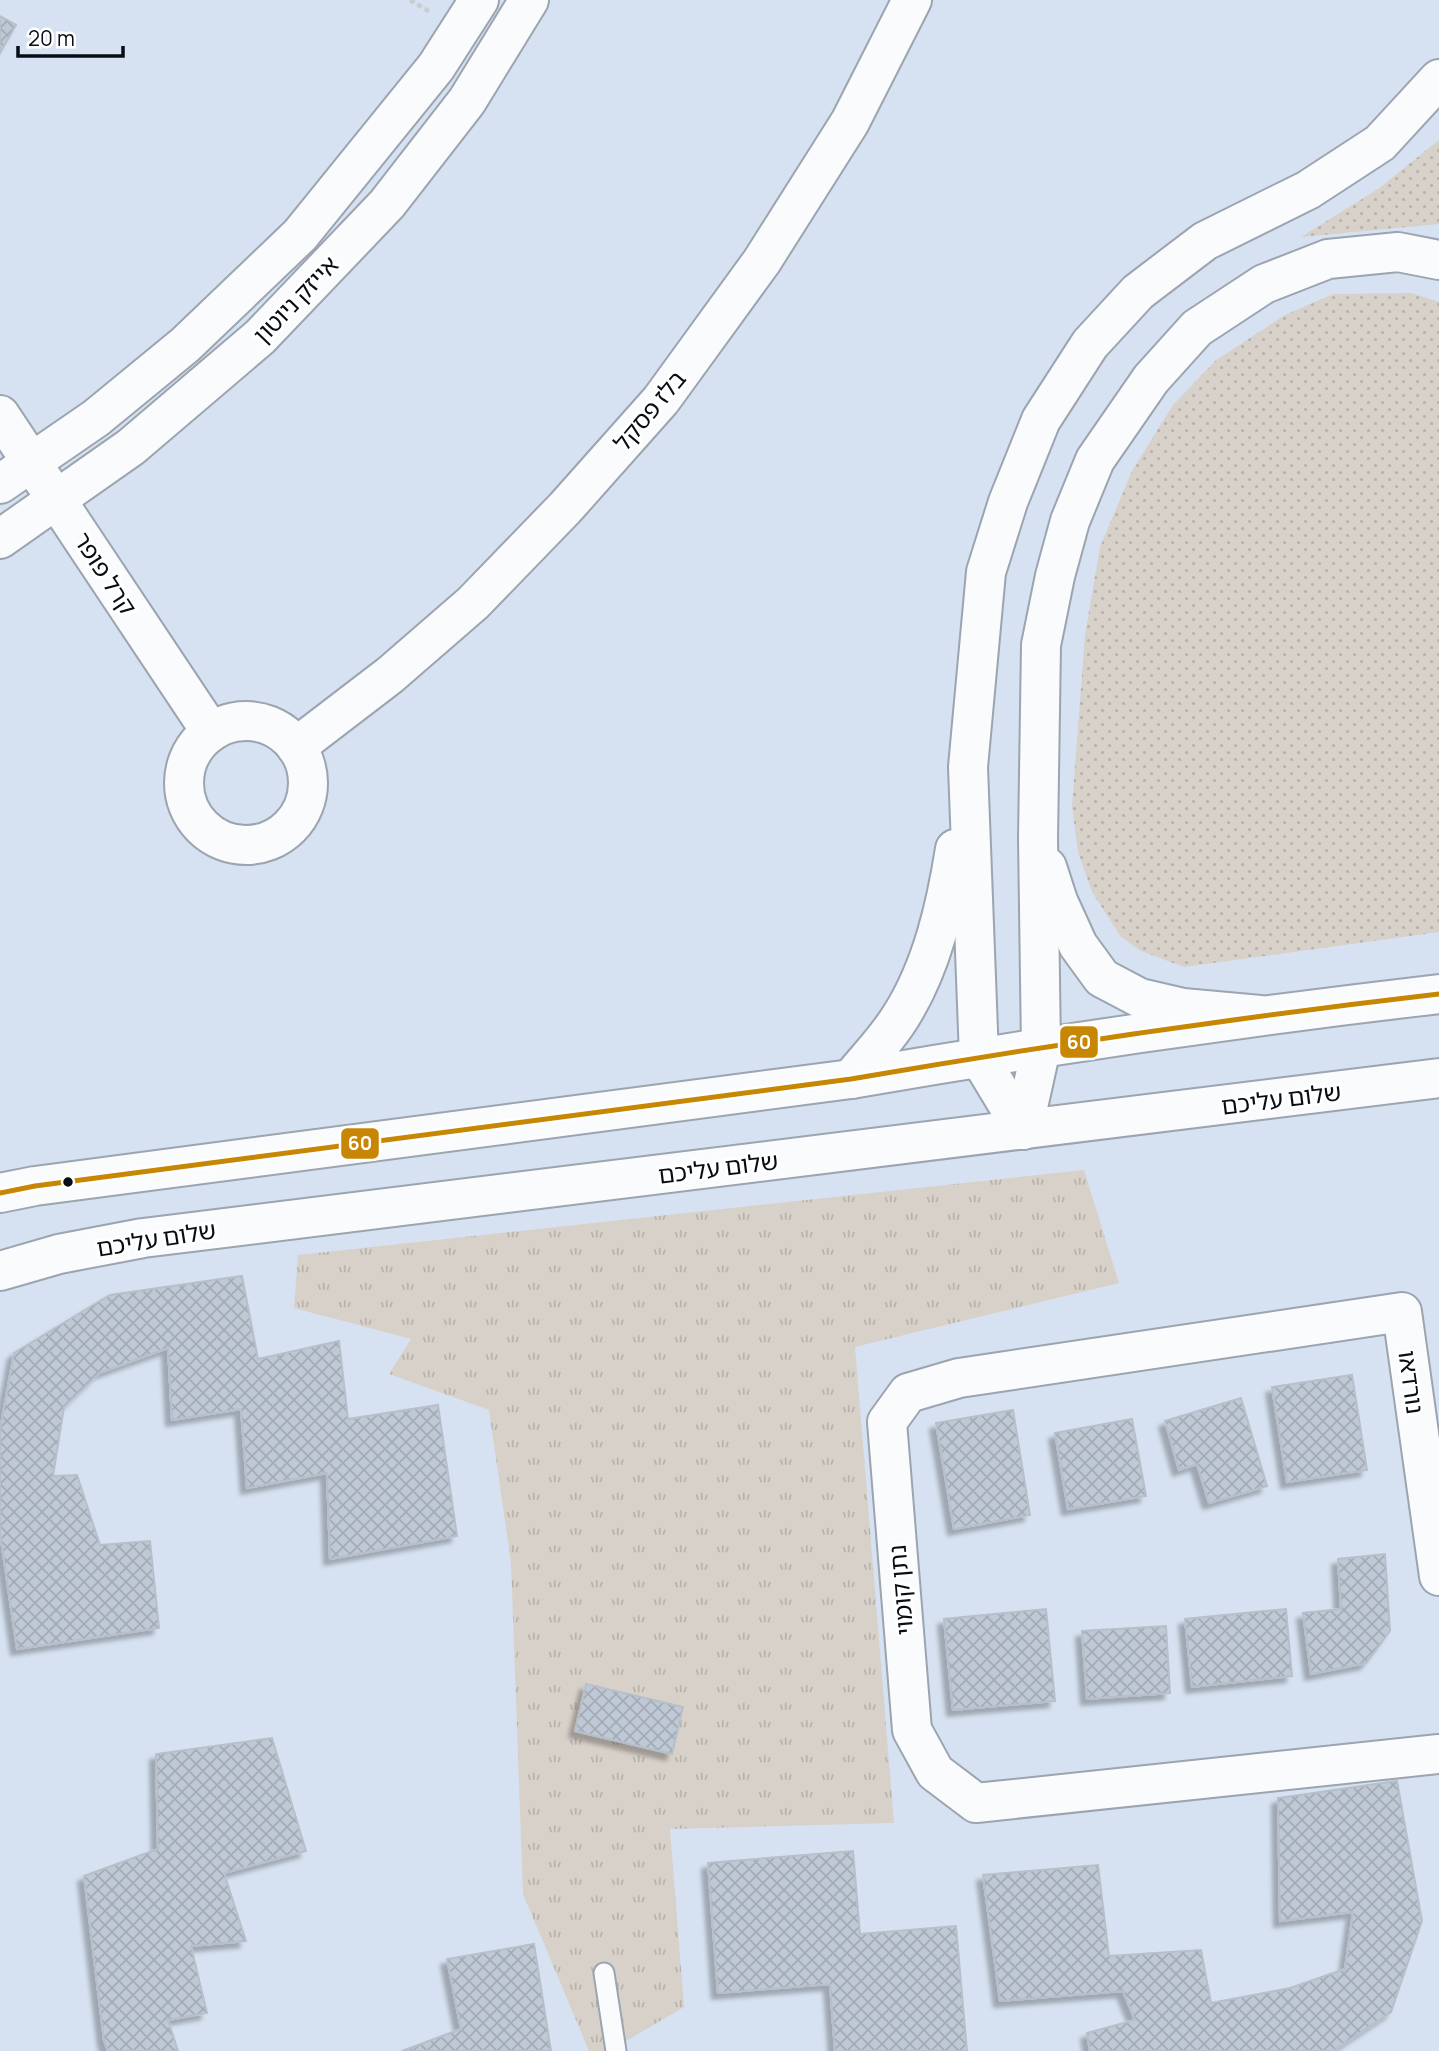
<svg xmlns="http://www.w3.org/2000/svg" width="1439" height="2051" font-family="Manrope,'Noto Sans Hebrew',sans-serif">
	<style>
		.grass { fill: url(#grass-dots) }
		.park { fill: url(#park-tufts) }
		.building { fill: url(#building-cross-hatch); stroke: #b6bfca; stroke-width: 2; filter: url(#shadow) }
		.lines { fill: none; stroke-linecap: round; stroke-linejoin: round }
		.service-casing { stroke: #9ba4af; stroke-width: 23 }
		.minor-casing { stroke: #9ba4af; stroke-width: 42 }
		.secondary-casing { stroke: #9ba4af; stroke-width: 42 }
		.motorway-casing { stroke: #9ba4af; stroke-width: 42 }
		.path { stroke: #c9cdd1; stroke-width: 4.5; stroke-dasharray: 5 3.5; stroke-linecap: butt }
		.service { stroke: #f9fbfd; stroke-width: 19 }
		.minor { stroke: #f9fbfd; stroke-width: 38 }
		.secondary { stroke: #f9fbfd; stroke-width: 38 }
		.motorway { stroke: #f9fbfd; stroke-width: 38 }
		.bus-1-casing { stroke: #fff; stroke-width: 10 }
		.bus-1 { stroke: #c78704; stroke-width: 5 }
		.bus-dot { fill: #060d15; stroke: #fff; stroke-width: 2.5 }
		.labels { text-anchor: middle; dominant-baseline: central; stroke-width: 6; stroke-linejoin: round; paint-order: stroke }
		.street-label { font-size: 24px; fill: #060d15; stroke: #fff }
		.line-badge { stroke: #fff; stroke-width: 2.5 }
		.badge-label { font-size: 19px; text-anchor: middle; font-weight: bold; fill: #fff }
	</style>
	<defs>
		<pattern id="grass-dots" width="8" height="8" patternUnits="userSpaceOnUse" patternTransform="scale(1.75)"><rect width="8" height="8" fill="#d8d1ca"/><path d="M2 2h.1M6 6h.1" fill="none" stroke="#b8b2ad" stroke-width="1.8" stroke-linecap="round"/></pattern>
		<pattern id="park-tufts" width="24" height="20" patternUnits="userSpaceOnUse" patternTransform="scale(1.75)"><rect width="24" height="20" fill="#d8d1ca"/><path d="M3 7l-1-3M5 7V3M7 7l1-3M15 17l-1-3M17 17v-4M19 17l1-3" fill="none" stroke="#b8b2ad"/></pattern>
		<pattern id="building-cross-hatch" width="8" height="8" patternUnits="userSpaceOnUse" patternTransform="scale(1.75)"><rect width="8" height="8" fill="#bfc9d5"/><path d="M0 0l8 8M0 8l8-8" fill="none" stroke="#a3abb6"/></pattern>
		<filter id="shadow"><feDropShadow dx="-6" dy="6" stdDeviation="2" flood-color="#0004"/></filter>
	</defs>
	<rect width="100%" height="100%" fill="#d6e2f1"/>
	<!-- grass -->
	<g class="grass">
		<path d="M1439 140V224L1301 237 1378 189Z"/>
		<path d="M1412 293 1439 302V932L1184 967 1141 951 1121 937 1092 892 1078 852 1072 806 1085 635 1100 547 1132 471 1173 405 1215 361 1285 315 1333 294Z"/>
	</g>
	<!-- park -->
	<path class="park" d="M1084 1170 1119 1283 855 1347 894 1823 670 1829 684 2007 609 2051H589L523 1894 511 1563 489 1410 389 1374 411 1339 294 1308 298 1255Z"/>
	<!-- building -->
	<g class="building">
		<path d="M0 16 16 25 0 53Z"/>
		<path d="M242 1276 258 1359 339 1341 348 1419 438 1405 457 1536 330 1559 327 1473 247 1488 241 1409 172 1420 168 1348 99 1373 64 1407 53 1476 77 1475 100 1545 150 1541 159 1628 17 1649 0 1533V1430L14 1353 110 1295Z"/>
		<path d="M1352 1375 1367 1470 1287 1482 1272 1387Z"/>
		<path d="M1241 1398 1267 1486 1209 1503 1197 1464 1179 1470 1165 1421Z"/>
		<path d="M1013 1410 1030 1515 954 1529 936 1423Z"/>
		<path d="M1132 1419 1146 1496 1068 1509 1055 1433Z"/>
		<path d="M1385 1554 1390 1631 1366 1663 1311 1674 1303 1613 1341 1609 1338 1559Z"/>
		<path d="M1046 1609 1055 1701 953 1710 944 1619Z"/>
		<path d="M1286 1609 1292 1676 1192 1687 1185 1619Z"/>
		<path d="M1166 1626 1170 1693 1087 1699 1082 1631Z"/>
		<path d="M586 1684 683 1707 672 1754 575 1731Z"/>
		<path d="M272 1738 306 1851 224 1873 246 1941 191 1946 207 2013 168 2020 178 2051H108L104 2040 84 1876 158 1849 156 1754Z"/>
		<path d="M1397 1781 1422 1921 1391 2012 1333 2051H1090L1087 2033 1135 2020 1123 1991 1000 2001 983 1875 1098 1865 1109 1956 1201 1950 1211 2003 1290 1988 1345 1969 1353 1912 1280 1921 1278 1798Z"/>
		<path d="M853 1851 860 1934 956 1926 967 2051H835L830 1984 718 1993 708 1863Z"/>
		<path d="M534 1944 551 2051H402L461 2029 447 1959Z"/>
	</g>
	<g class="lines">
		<defs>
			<path id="service" d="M604 1973 616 2051"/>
			<g id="minor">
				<path d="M0 415 211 732"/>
				<path d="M0 484 96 418 185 345 300 235 436 67 479 0"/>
				<path d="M0 539 131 447 260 337 387 204 467 101 529 0"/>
				<circle cx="246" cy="783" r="62"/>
				<path d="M296 747 390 675 473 603 565 508 661 400 762 261 850 122 912 0"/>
				<path d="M1439 1576 1402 1312 959 1378 908 1393 887 1422 912 1730 935 1772 976 1803 1439 1754"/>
			</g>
			<g id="secondary">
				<path d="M0 1193 35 1186 851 1079C1047 1045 1241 1017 1439 994"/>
				<path d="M0 1271 59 1254 143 1238 1439 1078"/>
			</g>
			<g id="motorway">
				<path d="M1047 867 1058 901 1078 945 1102 978 1140 998 1183 1008 1260 1015"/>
				<path d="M851 1079C867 1059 887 1039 901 1016 932 967 946 906 955 849"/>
				<path d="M1023 1130 979 1057 968 767 986 572 1008 502 1041 420 1090 344 1138 292 1205 241 1308 190 1380 143 1439 79"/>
				<path d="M1023 1130 1041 1048 1038 838 1041 645 1055 576 1070 521 1095 460 1151 379 1197 328 1264 284 1328 259 1398 252 1439 260"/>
			</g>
		</defs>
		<!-- service casing -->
		<use href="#service" class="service-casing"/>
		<!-- minor casing -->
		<use href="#minor" class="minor-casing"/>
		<!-- secondary casing -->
		<use href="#secondary" class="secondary-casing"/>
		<!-- motorway casing -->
		<use href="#motorway" class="motorway-casing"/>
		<!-- path -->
		<path class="path" d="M410 0 430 12"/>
		<!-- service -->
		<use href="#service" class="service"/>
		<!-- minor -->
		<use href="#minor" class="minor"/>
		<!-- secondary -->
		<use href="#secondary" class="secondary"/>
		<!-- motorway -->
		<use href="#motorway" class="motorway"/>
		<defs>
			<path id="bus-1" d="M0 1193 35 1186 851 1079C1047 1045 1241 1017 1439 994"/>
		</defs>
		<!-- bus-1 casing -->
		<use href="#bus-1" class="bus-1-casing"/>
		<!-- bus-1 -->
		<use href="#bus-1" class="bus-1"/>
	</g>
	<!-- markers -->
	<circle class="bus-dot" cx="68" cy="1182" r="6"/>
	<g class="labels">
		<!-- street labels -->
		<g class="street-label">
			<text transform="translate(295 299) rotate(-46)">אייזק ניוטון</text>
			<text transform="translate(649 410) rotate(-50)">בלז פסקל</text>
			<text transform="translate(106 573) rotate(57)">קרל פופר</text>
			<text transform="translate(1281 1098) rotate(-7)">שלום עליכם</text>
			<text transform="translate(718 1167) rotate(-7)">שלום עליכם</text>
			<text transform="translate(156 1238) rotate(-9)">שלום עליכם</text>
			<text transform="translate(1412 1382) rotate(82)">נורדאו</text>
			<text transform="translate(900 1590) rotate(-95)">נתן קומוי</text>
		</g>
	</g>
	<g class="line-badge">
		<rect x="1059" y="1025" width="40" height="34" rx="7" fill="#c78704"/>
		<rect x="340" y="1127" width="40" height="33" rx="7" fill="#c78704"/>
	</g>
	<g class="badge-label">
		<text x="1079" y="1049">60</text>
		<text x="360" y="1150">60</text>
	</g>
	<!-- scale -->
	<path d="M18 46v10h105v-10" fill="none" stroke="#060d15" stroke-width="3.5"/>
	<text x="28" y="46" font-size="21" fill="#060d15" stroke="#ffffff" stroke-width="5" paint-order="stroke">20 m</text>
</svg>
